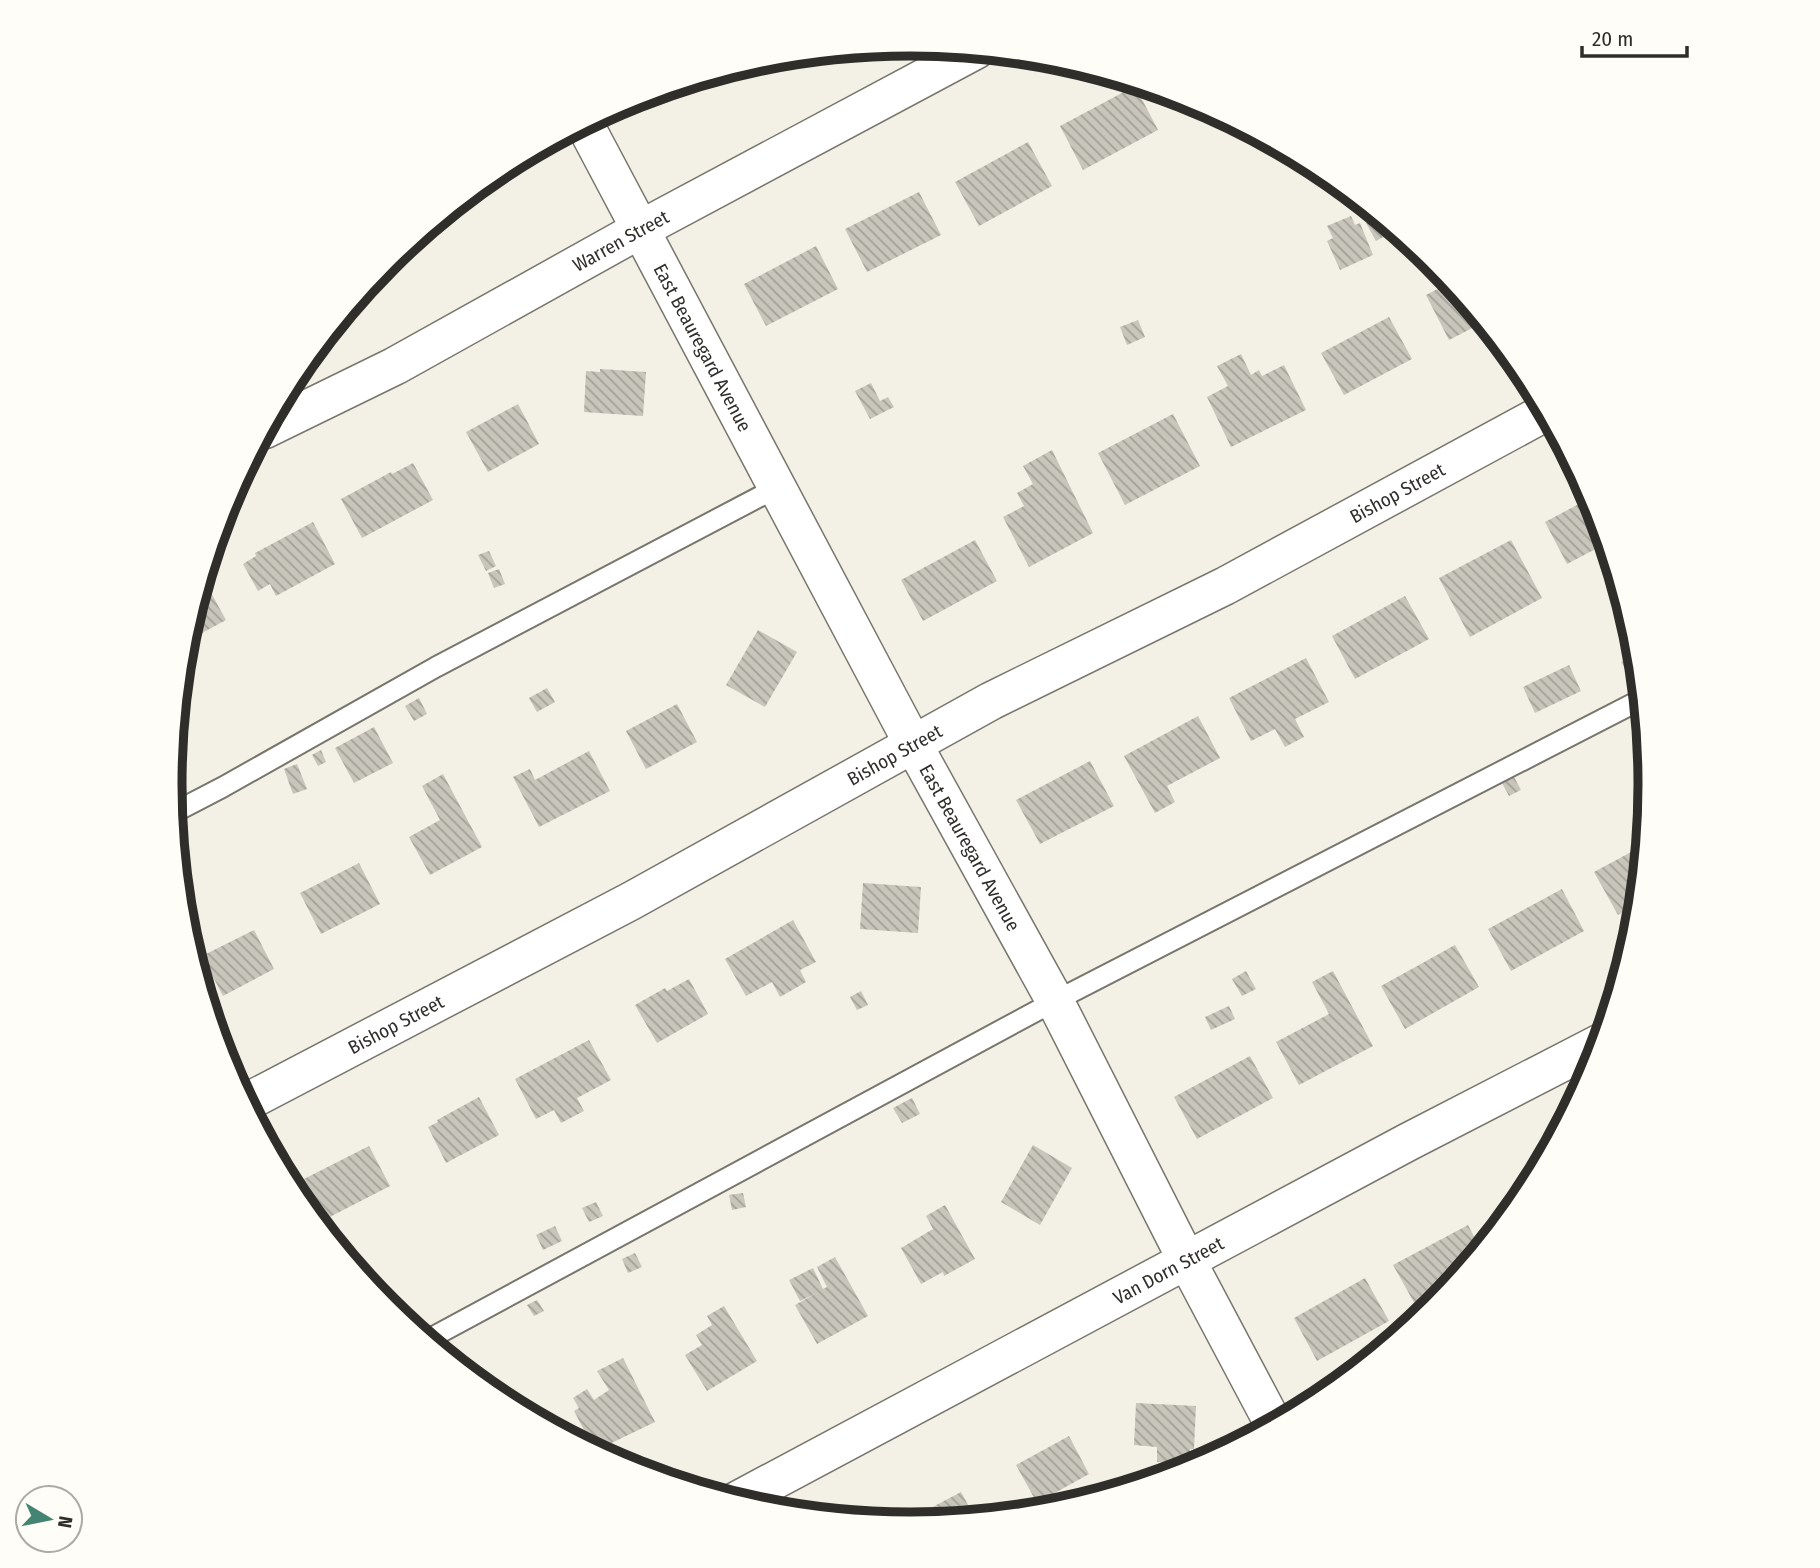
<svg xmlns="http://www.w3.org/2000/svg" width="1820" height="1568" font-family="'Fira Sans Condensed',sans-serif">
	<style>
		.building { fill: url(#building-back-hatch) }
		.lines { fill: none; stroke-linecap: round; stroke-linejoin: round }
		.lane-casing { stroke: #78766c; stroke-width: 23 }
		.street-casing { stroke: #78766c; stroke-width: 40 }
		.lane { stroke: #fff; stroke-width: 19 }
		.street { stroke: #fff; stroke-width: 37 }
		.labels { text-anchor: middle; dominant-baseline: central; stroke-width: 6; stroke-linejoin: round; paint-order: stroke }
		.street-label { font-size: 19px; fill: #2f2e2a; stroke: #fffdf7 }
		.rim { fill: none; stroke: #2f2e2a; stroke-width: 9 }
	</style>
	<defs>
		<pattern id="building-back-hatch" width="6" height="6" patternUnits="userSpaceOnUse" patternTransform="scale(1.75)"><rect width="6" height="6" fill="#c8c5bb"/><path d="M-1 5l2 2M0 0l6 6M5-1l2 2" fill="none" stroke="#a3a098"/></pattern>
	</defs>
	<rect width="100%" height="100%" fill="#f3f0e5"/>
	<!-- building -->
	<g class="building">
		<path d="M1135 86 1158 130 1083 170 1060 126Z"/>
		<path d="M1028 142 1052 186 979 226 955 182Z"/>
		<path d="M507 164 491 193 478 186 499 168Z"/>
		<path d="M919 192 941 235 867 272 845 229Z"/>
		<path d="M1351 216 1355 225 1360 223 1373 255 1340 270 1327 241 1333 238 1327 226Z"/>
		<path d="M1379 217 1389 234 1376 241 1366 223Z"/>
		<path d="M816 246 838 289 766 326 744 284Z"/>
		<path d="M1451 282 1484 322 1449 340 1426 295Z"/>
		<path d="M1389 317 1412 359 1344 395 1321 353Z"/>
		<path d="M1138 320 1145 337 1127 345 1120 327Z"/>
		<path d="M1241 354 1251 375 1259 370 1262 376 1284 365 1306 410 1231 447 1207 397 1228 386 1217 366Z"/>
		<path d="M600 369 646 372 643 416 584 412 586 371 600 372Z"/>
		<path d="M871 383 880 401 888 397 894 407 870 419 855 391Z"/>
		<path d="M518 404 539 444 488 472 466 432Z"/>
		<path d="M1173 414 1200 466 1125 505 1098 453Z"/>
		<path d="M1052 450 1093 533 1029 567 1003 517 1024 506 1017 493 1033 484 1023 466Z"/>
		<path d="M413 463 433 500 362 538 341 499 391 472 392 474Z"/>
		<path d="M1592 497 1607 543 1567 564 1545 522Z"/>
		<path d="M313 522 335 564 276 596 270 584 258 591 243 564 256 556 255 553Z"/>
		<path d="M975 540 997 581 923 621 901 580Z"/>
		<path d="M1511 540 1542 598 1470 637 1439 578Z"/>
		<path d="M489 551 496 566 486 571 478 555Z"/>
		<path d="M499 569 505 584 494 588 488 573Z"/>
		<path d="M204 580 226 620 193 638 199 649 182 658 184 639 202 582Z"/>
		<path d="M1405 596 1429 639 1355 679 1332 636Z"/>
		<path d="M758 630 797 652 765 707 726 685Z"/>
		<path d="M1636 654 1639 668 1628 673 1621 662Z"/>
		<path d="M1306 658 1329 702 1295 719 1304 737 1285 747 1275 729 1251 741 1229 698Z"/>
		<path d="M1569 665 1581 691 1535 713 1523 687Z"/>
		<path d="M547 688 555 702 537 712 529 698Z"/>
		<path d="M419 698 427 714 414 721 405 706Z"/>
		<path d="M677 704 697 742 646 769 626 731Z"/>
		<path d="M1198 716 1220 758 1167 786 1175 802 1155 813 1124 756Z"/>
		<path d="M374 727 393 763 354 783 335 748Z"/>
		<path d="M321 750 326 762 318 766 312 755Z"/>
		<path d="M589 751 610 791 539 827 513 777 530 769 535 780Z"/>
		<path d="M1090 761 1114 806 1040 844 1016 800Z"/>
		<path d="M297 764 307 789 293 794 284 769Z"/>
		<path d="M443 774 482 847 430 875 409 837 440 820 422 786Z"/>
		<path d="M1514 777 1521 790 1509 796 1502 783Z"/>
		<path d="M1644 845 1638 903 1618 915 1594 872Z"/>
		<path d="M359 863 380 904 321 934 300 893Z"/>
		<path d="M863 883 921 887 918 933 860 929Z"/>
		<path d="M1562 889 1584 931 1511 971 1488 929Z"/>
		<path d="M793 920 816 962 800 970 806 982 780 997 772 982 746 996 725 959Z"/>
		<path d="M254 930 274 969 223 996 202 956Z"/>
		<path d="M1455 945 1479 987 1405 1029 1381 986Z"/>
		<path d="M1246 971 1256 989 1242 996 1232 979Z"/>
		<path d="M1333 971 1373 1046 1299 1085 1276 1042 1329 1014 1312 982Z"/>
		<path d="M689 979 708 1014 657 1043 635 1005 665 988 667 991Z"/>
		<path d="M861 991 868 1005 857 1010 850 997Z"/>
		<path d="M1229 1006 1235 1019 1211 1030 1205 1017Z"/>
		<path d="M589 1040 611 1080 577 1098 584 1111 561 1123 554 1110 536 1119 515 1079Z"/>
		<path d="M1250 1056 1273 1098 1197 1139 1174 1097Z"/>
		<path d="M479 1097 499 1135 446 1163 428 1127 438 1122 437 1120Z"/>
		<path d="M912 1098 920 1114 902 1123 893 1108Z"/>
		<path d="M1033 1145 1072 1168 1040 1225 1001 1202Z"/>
		<path d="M369 1146 390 1186 320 1222 300 1181Z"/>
		<path d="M743 1193 746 1207 732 1210 729 1195Z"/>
		<path d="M596 1202 603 1216 589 1222 582 1208Z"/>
		<path d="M945 1205 975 1259 944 1276 943 1272 921 1284 901 1248 933 1229 926 1216Z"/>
		<path d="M1468 1225 1481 1250 1449 1289 1416 1306 1393 1265Z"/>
		<path d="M555 1226 562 1241 543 1250 536 1235Z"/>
		<path d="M341 1245 350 1260 349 1261 337 1247Z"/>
		<path d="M635 1253 642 1267 628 1273 622 1259Z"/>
		<path d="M835 1257 868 1316 817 1344 795 1305 815 1294 800 1301 789 1280 813 1268 823 1289 827 1287 817 1267Z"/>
		<path d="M1365 1278 1389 1321 1317 1361 1294 1318Z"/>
		<path d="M396 1300 403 1315 398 1317 385 1305Z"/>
		<path d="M537 1300 544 1311 534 1316 527 1305Z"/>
		<path d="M724 1306 757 1361 707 1391 685 1355 702 1345 696 1335 712 1325 707 1316Z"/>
		<path d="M623 1358 655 1422 595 1451 574 1411 579 1408 573 1398 587 1389 594 1400 609 1390 597 1371Z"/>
		<path d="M1136 1403 1196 1406 1194 1449H1190L1189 1463 1157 1462V1447L1134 1445Z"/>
		<path d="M1069 1436 1089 1474 1037 1503 1016 1465Z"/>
		<path d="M961 1492 975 1518 910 1524 908 1520Z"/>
	</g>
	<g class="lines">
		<defs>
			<g id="lane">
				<path d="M173 813 223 787 436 667 778 487"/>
				<path d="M427 1340 1055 1001 1642 699"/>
			</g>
			<g id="street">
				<path id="s1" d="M584 123 913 744 1055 1001 1187 1261 1274 1425"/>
				<path id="s2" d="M264 430 395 366 641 229 976 50"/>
				<path id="s3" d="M245 1103 631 901 991 701 1225 586 1546 412"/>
				<path id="s4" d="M736 1501 1408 1142 1602 1042"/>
			</g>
		</defs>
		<!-- lane casing -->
		<use href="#lane" class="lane-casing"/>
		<!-- street casing -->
		<use href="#street" class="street-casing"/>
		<!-- lane -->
		<use href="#lane" class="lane"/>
		<!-- street -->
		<use href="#street" class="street"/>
	</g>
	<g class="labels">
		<!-- street labels -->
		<g class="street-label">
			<text stroke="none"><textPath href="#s2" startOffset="404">Warren Street</textPath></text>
			<text stroke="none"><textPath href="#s1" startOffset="254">East Beauregard Avenue</textPath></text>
			<text stroke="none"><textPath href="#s3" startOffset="1304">Bishop Street</textPath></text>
			<text stroke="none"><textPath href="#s3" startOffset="737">Bishop Street</textPath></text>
			<text stroke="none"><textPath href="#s1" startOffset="821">East Beauregard Avenue</textPath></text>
			<text stroke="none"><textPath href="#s3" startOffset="170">Bishop Street</textPath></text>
			<text stroke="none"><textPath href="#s4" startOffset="490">Van Dorn Street</textPath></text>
		</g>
	</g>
	<!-- crop -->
	<path d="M0 0H1820V1568H0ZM182 784a728 728 0 1 1 1456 0a728 728 0 1 1-1456 0Z" fill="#fffdf7" fill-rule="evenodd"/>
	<path class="rim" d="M182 784a728 728 0 1 1 1456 0a728 728 0 1 1-1456 0Z"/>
	<!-- north arrow -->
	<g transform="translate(49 1519) rotate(100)"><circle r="33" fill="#fffdf7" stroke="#acaaa5" stroke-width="2"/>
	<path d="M0-5L12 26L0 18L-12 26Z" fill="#448473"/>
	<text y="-10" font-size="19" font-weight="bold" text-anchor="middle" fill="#2f2e2a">N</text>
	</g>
	<!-- scale -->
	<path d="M1582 46v10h105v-10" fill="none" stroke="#2f2e2a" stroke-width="3.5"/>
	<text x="1592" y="46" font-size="21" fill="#2f2e2a" stroke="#fffdf7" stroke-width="5" paint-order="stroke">20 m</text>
</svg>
